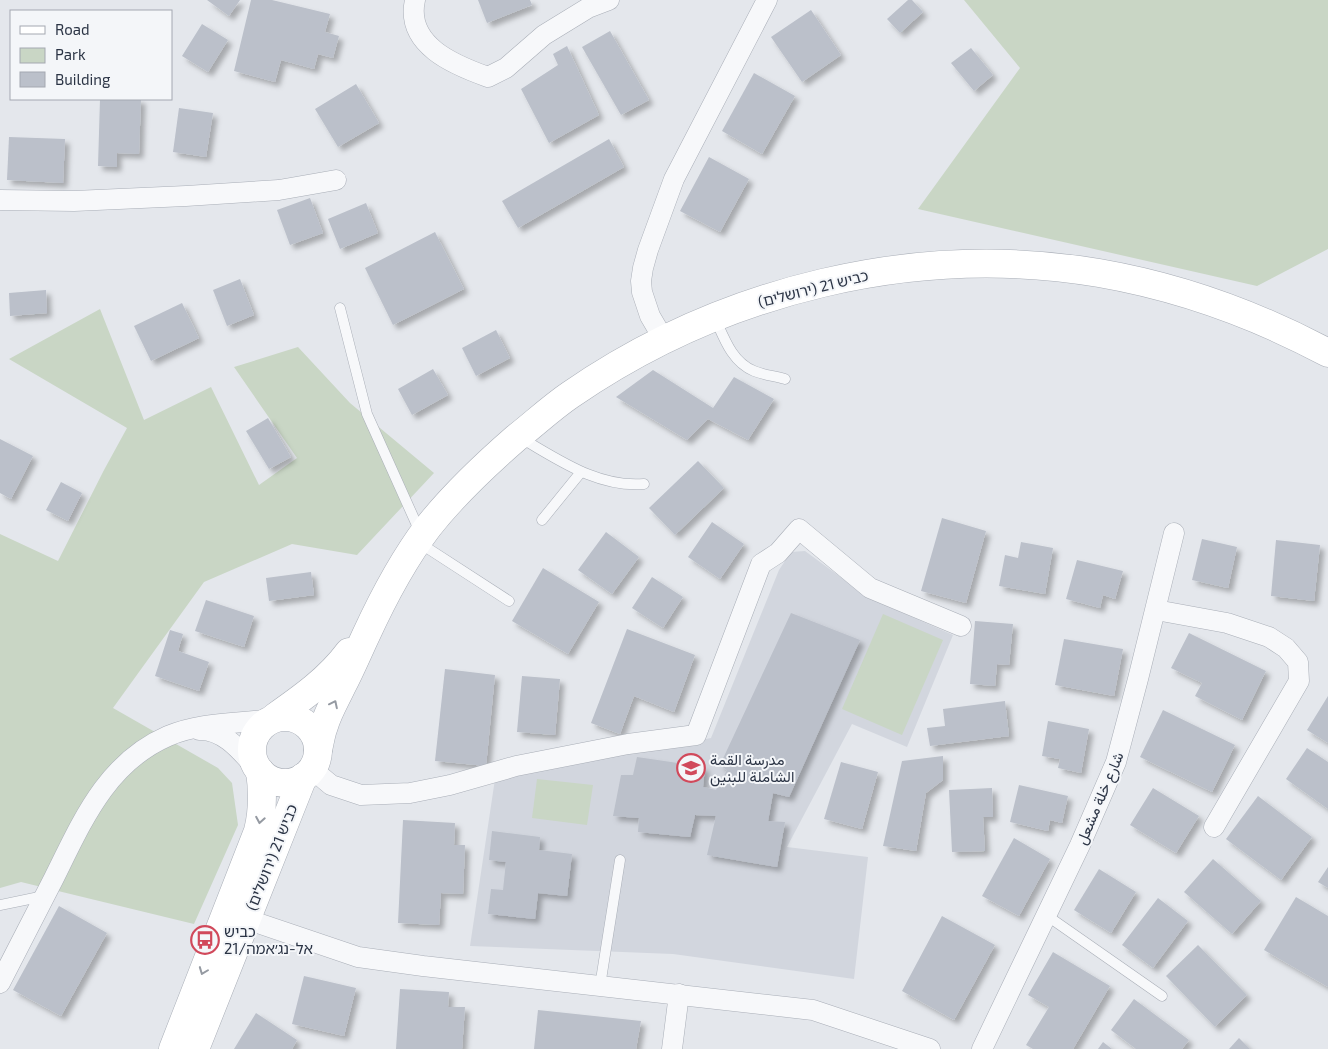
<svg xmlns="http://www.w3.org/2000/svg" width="1328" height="1049" font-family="'Exo 2',Vazirmatn,'Noto Sans Hebrew',sans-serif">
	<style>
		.built { fill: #d2d6de }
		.green { fill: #c9d6c5 }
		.building { fill: #bbc0ca; filter: url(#shadow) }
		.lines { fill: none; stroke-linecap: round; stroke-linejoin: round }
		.service-casing { stroke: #a9aeb7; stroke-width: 11 }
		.minor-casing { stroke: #a9aeb7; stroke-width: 21 }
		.secondary-casing { stroke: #a9aeb7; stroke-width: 29 }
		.service { stroke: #f7f8fa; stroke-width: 10 }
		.minor { stroke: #f7f8fa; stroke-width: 20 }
		.secondary { stroke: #fff; stroke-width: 28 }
		.oneway { stroke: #959aa2 }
		.labels { text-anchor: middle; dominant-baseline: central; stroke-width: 4; stroke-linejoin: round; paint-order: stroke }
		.street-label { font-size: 15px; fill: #2b3445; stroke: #f4f6f9 }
		.poi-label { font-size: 15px; fill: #2b3445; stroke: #f4f6f9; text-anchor: start }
	</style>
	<defs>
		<filter id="shadow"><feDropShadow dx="4.5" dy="4.5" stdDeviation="2.5" flood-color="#0004"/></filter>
	</defs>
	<rect width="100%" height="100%" fill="#e4e7ec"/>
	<!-- built -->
	<path class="built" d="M805 551 869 598 953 635 907 747 852 724 787 847 868 857 854 979 673 954 470 946 495 779 711 738 779 570 791 552Z"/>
	<!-- green -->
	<g class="green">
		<path d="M964 0H1328V249L1257 286 918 209 1020 68Z"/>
		<path d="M100 309 144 420 211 387 259 485 297 458 234 367 298 347 350 403 434 473 357 555 292 544 204 582 113 708 218 768 232 783 238 825 194 924 21 882 0 888V534L58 561 104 470 127 428 9 359Z"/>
		<path d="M883 614 943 640 902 735 842 709Z"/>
		<path d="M537 779 593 785 587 825 532 818Z"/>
	</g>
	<!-- building -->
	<g class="building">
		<path d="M207 0H240L229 16Z"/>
		<path d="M251 0H272L330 14 325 32 339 36 333 58 318 54 314 69 281 60 275 82 234 71Z"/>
		<path d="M478 0H530L532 5 487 23Z"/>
		<path d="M908 0H912L923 12 900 33 887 19Z"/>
		<path d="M811 10 841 55 802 82 771 37Z"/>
		<path d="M202 24 228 40 208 72 182 56Z"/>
		<path d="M610 31 649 100 621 115 582 47Z"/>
		<path d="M567 46 599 115 549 143 521 89 558 65 553 54Z"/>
		<path d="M971 48 993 75 974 91 951 63Z"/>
		<path d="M754 73 795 96 762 154 722 131Z"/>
		<path d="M356 84 379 123 338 147 315 109Z"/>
		<path d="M100 99H141L139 154 117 153V167L98 166Z"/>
		<path d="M179 108 213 113 206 157 173 152Z"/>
		<path d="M9 137 65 139 63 183 7 180Z"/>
		<path d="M609 139 624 167 518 228 502 201Z"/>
		<path d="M709 157 749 179 720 232 680 211Z"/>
		<path d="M310 198 323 233 290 245 277 210Z"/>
		<path d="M366 203 378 233 340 249 328 219Z"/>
		<path d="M435 232 464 289 393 325 365 268Z"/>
		<path d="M240 279 254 315 227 326 213 290Z"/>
		<path d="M46 290 47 313 10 316 9 293Z"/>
		<path d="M182 303 199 338 151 361 134 326Z"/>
		<path d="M496 330 510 358 476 376 462 348Z"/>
		<path d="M433 369 448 395 412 415 398 389Z"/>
		<path d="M653 370 713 408 734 377 774 399 748 440 708 419 687 440 616 397Z"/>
		<path d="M268 418 291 457 269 469 246 431Z"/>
		<path d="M0 439 33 456 11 499 0 493Z"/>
		<path d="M698 461 724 488 675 535 649 508Z"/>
		<path d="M61 482 82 493 68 521 46 510Z"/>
		<path d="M942 518 986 531 966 603 921 591Z"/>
		<path d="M712 522 744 544 720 579 688 557Z"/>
		<path d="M606 532 639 557 612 594 578 570Z"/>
		<path d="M1202 539 1237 547 1228 588 1192 580Z"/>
		<path d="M1276 540 1320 545 1314 601 1271 596Z"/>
		<path d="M1021 542 1053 548 1045 594 999 586 1005 555 1018 558Z"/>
		<path d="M1077 560 1123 571 1115 599 1103 595 1100 608 1066 599Z"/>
		<path d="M543 568 599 602 568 654 512 621Z"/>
		<path d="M311 572 314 595 269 601 266 578Z"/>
		<path d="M652 577 683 597 663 628 632 608Z"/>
		<path d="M206 600 254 616 244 647 195 631Z"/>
		<path d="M791 613 860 640 789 797 773 793 768 821 785 822 777 867 707 855 716 816 695 815 690 837 638 832 639 818 613 816 621 775H633L637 757 705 767 703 787 716 790 727 770 720 765Z"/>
		<path d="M975 621 1013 624 1009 665 997 664 995 686 970 684Z"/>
		<path d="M627 629 695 655 674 712 634 696 620 734 591 723Z"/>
		<path d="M170 630 183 634 178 651 209 662 199 691 155 676Z"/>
		<path d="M1189 633 1266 671 1242 720 1195 696 1202 683 1171 668Z"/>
		<path d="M1064 639 1123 649 1114 696 1055 685Z"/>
		<path d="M445 669 495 675 486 766 435 761Z"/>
		<path d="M522 676 560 679 555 735 517 732Z"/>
		<path d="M1328 696V743L1307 730Z"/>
		<path d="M1005 701 1009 736 930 746 927 728 945 726 943 709Z"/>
		<path d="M1163 710 1235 745 1212 792 1140 757Z"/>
		<path d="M1048 721 1089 729 1081 773 1058 768 1060 759 1042 756Z"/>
		<path d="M1307 748 1328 762V809L1286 779Z"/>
		<path d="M943 756V780L926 793 916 851 883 846 902 761Z"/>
		<path d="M841 762 878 772 862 829 824 819Z"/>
		<path d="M1019 785 1068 796 1062 823 1050 820 1048 831 1010 822Z"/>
		<path d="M992 788 993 817H983L985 851 952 852 949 790Z"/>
		<path d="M1153 788 1199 816 1176 853 1130 825Z"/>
		<path d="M1258 796 1312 837 1281 880 1226 839Z"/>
		<path d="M403 820 455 823 454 845H465L463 894 441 893 439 925 398 923Z"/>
		<path d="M492 831 540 837 539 850 572 854 567 896 538 893 535 919 488 914 491 889 503 890 506 862 489 860Z"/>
		<path d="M1014 838 1050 859 1019 916 982 896Z"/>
		<path d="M1213 859 1261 901 1232 934 1184 892Z"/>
		<path d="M1328 867V888L1318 882Z"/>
		<path d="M1099 869 1136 892 1111 933 1074 910Z"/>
		<path d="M1296 897 1328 916V987L1264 950Z"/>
		<path d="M1158 898 1188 921 1153 968 1122 945Z"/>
		<path d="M59 906 107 933 61 1016 13 990Z"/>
		<path d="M942 916 995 945 954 1020 902 991Z"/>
		<path d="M1198 945 1247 995 1215 1027 1166 976Z"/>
		<path d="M1053 952 1110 986 1073 1049H1033L1026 1045 1049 1007 1028 995Z"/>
		<path d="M304 976 356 988 344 1036 292 1024Z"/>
		<path d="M400 989 449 992 448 1007H465L462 1049H396Z"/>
		<path d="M1134 999 1189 1040 1182 1049H1136L1111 1030Z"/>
		<path d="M538 1010 641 1021 636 1049H534Z"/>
		<path d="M256 1013 297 1040 292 1049H234Z"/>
		<path d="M1239 1038 1250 1049H1229Z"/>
		<path d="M1103 1042 1112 1049H1098Z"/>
	</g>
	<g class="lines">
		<defs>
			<g id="service">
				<path d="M340 308 367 414 420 532"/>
				<path d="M715 318C724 338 732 362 754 371 764 375 774 376 785 379"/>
				<path d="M519 437C558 459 597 488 644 484"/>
				<path d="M542 520 581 472"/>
				<path d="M418 542 509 601"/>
				<path d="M0 905 44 896"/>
				<path d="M1046 915 1162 996"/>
				<path d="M600 986 620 860"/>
			</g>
			<g id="minor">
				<path d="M415 0C405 45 454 65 488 77L506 68 544 35 588 8 609 0"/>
				<path d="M0 200 74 201 186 196 279 190 336 180"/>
				<path d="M664 340 650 316 642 292 641 281 643 268 648 250 674 179 767 0"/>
				<path d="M1156 610 1227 623 1269 637 1286 648 1298 662 1299 681 1214 827"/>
				<path d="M199 730C223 729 240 750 255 767"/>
				<path d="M312 769 331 785 361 795 410 793 450 785 516 766 628 744 696 735 761 564 778 553 799 529 870 588 961 626"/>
				<path d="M246 919 358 957 423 966 813 1010 930 1049"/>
				<path d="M0 983C18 948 36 913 54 878 82 822 106 763 168 736 202 722 236 724 272 719"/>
				<path d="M672 1049 679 994"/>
				<path d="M982 1049 1080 845 1116 762 1138 679 1174 533"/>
			</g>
			<g id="secondary">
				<circle cx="285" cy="750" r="33"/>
				<path d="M275 717C302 698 329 679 349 652"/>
				<path d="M318 750C320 742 321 733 324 726 328 712 336 699 342 686 351 669 358 652 366 635 383 598 403 560 428 527 454 494 485 465 516 438 534 424 551 408 570 395 722 290 915 242 1099 273 1180 287 1255 314 1328 353"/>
				<path d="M173 1049 258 831C263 811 263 792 260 771"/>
				<path d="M195 1049 303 777"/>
			</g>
		</defs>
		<!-- service casing -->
		<use href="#service" class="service-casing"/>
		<!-- minor casing -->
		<use href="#minor" class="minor-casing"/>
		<!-- secondary casing -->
		<use href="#secondary" class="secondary-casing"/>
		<!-- service -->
		<use href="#service" class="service"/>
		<!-- minor -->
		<use href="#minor" class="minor"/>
		<!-- secondary -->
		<use href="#secondary" class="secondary"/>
	</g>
	<!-- one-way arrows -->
	<defs><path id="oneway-chevron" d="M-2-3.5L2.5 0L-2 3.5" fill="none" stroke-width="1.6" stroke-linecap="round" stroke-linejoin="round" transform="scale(1.25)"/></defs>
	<g class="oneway">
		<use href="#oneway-chevron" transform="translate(334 704) rotate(-64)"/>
		<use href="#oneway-chevron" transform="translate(260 820) rotate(100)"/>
		<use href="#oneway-chevron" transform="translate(203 971) rotate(111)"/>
	</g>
	<!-- icons -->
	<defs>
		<symbol id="school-ring" viewBox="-11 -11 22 22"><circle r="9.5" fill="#f4f6f9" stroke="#d1495b" stroke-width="1.5"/><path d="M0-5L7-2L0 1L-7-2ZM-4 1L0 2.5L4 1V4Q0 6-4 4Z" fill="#d1495b"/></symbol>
		<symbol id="bus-ring" viewBox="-11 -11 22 22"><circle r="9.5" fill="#f4f6f9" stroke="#d1495b" stroke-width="1.5"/><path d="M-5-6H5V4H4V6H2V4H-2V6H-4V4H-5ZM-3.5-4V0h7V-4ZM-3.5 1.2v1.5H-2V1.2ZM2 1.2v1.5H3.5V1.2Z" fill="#d1495b"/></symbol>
	</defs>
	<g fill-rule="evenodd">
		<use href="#school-ring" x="675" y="752" width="32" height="32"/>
		<use href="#bus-ring" x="189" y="924" width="32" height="32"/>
	</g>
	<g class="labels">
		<!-- street labels -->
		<g class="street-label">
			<text transform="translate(813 288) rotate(-14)">כביש 21 (ירושלים)</text>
			<text transform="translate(1099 798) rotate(-67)">شارع خلة مشعل</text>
			<text transform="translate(271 857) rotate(-68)">כביש 21 (ירושלים)</text>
		</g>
		<!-- poi labels -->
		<g class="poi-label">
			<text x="710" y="759">مدرسة القمة<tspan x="710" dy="17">الشاملة للبنين</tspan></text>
			<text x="224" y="931">כביש<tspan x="224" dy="17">21/אל-נג׳אמה</tspan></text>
		</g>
	</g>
	<!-- legend -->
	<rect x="10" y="10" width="162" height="90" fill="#f4f6f9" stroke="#a4a8b1"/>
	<rect x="20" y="26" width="25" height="8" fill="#ffffff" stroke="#a4a8b1"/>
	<text x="55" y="35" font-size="15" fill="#2b3445">Road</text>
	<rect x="20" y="48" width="25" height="15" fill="#c9d6c5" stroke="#a4a8b1"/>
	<text x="55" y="60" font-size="15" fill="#2b3445">Park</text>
	<rect x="20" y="72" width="25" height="15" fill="#bbc0ca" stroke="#a4a8b1"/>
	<text x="55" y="85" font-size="15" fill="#2b3445">Building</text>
</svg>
